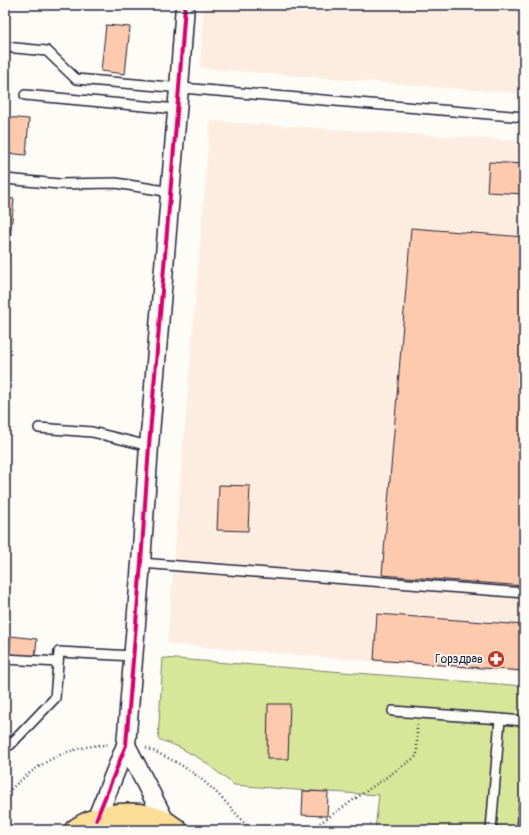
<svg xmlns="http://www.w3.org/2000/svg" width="529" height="835" font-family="Pangolin,sans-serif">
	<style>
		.built { fill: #fdede1 }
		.green { fill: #d8e69a; stroke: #7d846a }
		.building { fill: #fecaae; stroke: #22223b }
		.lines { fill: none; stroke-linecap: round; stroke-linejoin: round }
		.lane-casing { stroke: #22223b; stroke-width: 12 }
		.street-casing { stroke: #22223b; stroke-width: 21 }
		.primary-casing { stroke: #22223b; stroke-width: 25 }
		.path { stroke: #22223b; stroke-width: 2.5; stroke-dasharray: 1 3; stroke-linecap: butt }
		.lane { stroke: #fdfcf7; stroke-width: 9 }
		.street { stroke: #fdfcf7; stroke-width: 18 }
		.primary { stroke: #fcde96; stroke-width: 22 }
		.cycleway-casing { stroke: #fdfcf7; stroke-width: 6 }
		.cycleway { stroke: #d6006c; stroke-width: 4 }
		.labels { text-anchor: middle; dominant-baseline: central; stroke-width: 3; stroke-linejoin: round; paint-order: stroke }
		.poi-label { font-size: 12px; fill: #22223b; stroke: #fdfcf7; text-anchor: end }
	</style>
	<rect width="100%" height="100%" fill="#fdfcf7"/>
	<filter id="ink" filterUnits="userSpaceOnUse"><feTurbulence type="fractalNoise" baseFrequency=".025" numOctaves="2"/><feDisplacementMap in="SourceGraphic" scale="8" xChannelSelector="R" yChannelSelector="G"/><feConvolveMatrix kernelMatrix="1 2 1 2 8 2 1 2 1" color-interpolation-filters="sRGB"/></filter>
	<g filter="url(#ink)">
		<!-- built -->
		<g class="built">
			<path d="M204 5H524V94L200 68Z"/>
			<path d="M210 121 524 141V674L167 644Z"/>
		</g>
		<!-- green -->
		<path class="green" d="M163 658 524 686V830H375L379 795 296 790 234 785 202 760 179 747 158 739Z"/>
		<!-- building -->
		<g class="building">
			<path d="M106 25 130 27 125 74 101 71Z"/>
			<path d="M5 117 29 119 26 155 5 153Z"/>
			<path d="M489 162 524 164V194L487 192Z"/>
			<path d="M5 198 14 199 5 293Z"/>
			<path d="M411 228 524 237V586L382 575Z"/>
			<path d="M219 485 250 486 248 531 217 530Z"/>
			<path d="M377 614 524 625V671L374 660Z"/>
			<path d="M11 636 37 639 35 658 9 655Z"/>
			<path d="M268 704H290L288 759H267Z"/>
			<path d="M303 791 328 792 327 816 302 815Z"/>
		</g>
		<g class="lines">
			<defs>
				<g id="lane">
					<path d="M5 47 47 51 76 79 524 117"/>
					<path d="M25 95 177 109"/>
					<path d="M5 179 59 184 116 183 171 192"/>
					<path d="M39 428 92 432 149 446"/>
					<path d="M141 563 524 593"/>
					<path d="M5 659 58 662"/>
					<path d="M393 711 500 719"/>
					<path d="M10 745 55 698 59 652 133 656"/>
					<path d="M491 830 500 719 524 721"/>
					<path d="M522 830 524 804"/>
				</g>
				<g id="street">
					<path d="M126 745 166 823"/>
					<path d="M96 820 126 745 141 563 149 446 179 88 185 5"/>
				</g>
				<path id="primary" d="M76 830C100 813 139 809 166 823 169 825 173 828 176 830"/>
			</defs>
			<!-- lane casing -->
			<use href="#lane" class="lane-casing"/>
			<!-- street casing -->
			<use href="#street" class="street-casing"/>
			<!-- primary casing -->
			<use href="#primary" class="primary-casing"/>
			<!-- path -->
			<g class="path">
				<path d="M146 748C153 750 159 754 166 757 203 775 224 799 250 830"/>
				<path d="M5 795C35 765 66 745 109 745"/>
				<path d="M310 830 417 756V724"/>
			</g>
			<!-- lane -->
			<use href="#lane" class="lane"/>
			<!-- street -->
			<use href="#street" class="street"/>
			<!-- primary -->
			<use href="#primary" class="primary"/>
			<defs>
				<path id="cycleway" d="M96 820 126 745 141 563 149 446 179 88 185 5"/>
			</defs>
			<!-- cycleway casing -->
			<use href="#cycleway" class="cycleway-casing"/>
			<!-- cycleway -->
			<use href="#cycleway" class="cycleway"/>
		</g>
	</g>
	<!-- icons -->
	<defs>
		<symbol id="pharmacy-disc" viewBox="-11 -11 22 22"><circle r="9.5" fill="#c8321e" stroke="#fdfcf7"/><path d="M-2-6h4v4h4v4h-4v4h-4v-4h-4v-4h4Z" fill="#fff"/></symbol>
	</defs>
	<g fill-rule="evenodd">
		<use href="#pharmacy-disc" x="486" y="649" width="20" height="20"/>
	</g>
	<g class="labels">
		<!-- poi labels -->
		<g class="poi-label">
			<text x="483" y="659">Горздрав</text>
		</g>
	</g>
	<!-- margin -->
	<rect width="529" height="835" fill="none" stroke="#fdfcf7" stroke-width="20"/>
	<rect x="10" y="10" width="509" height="815" fill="none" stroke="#22223b" stroke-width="1.5" filter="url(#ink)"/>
</svg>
